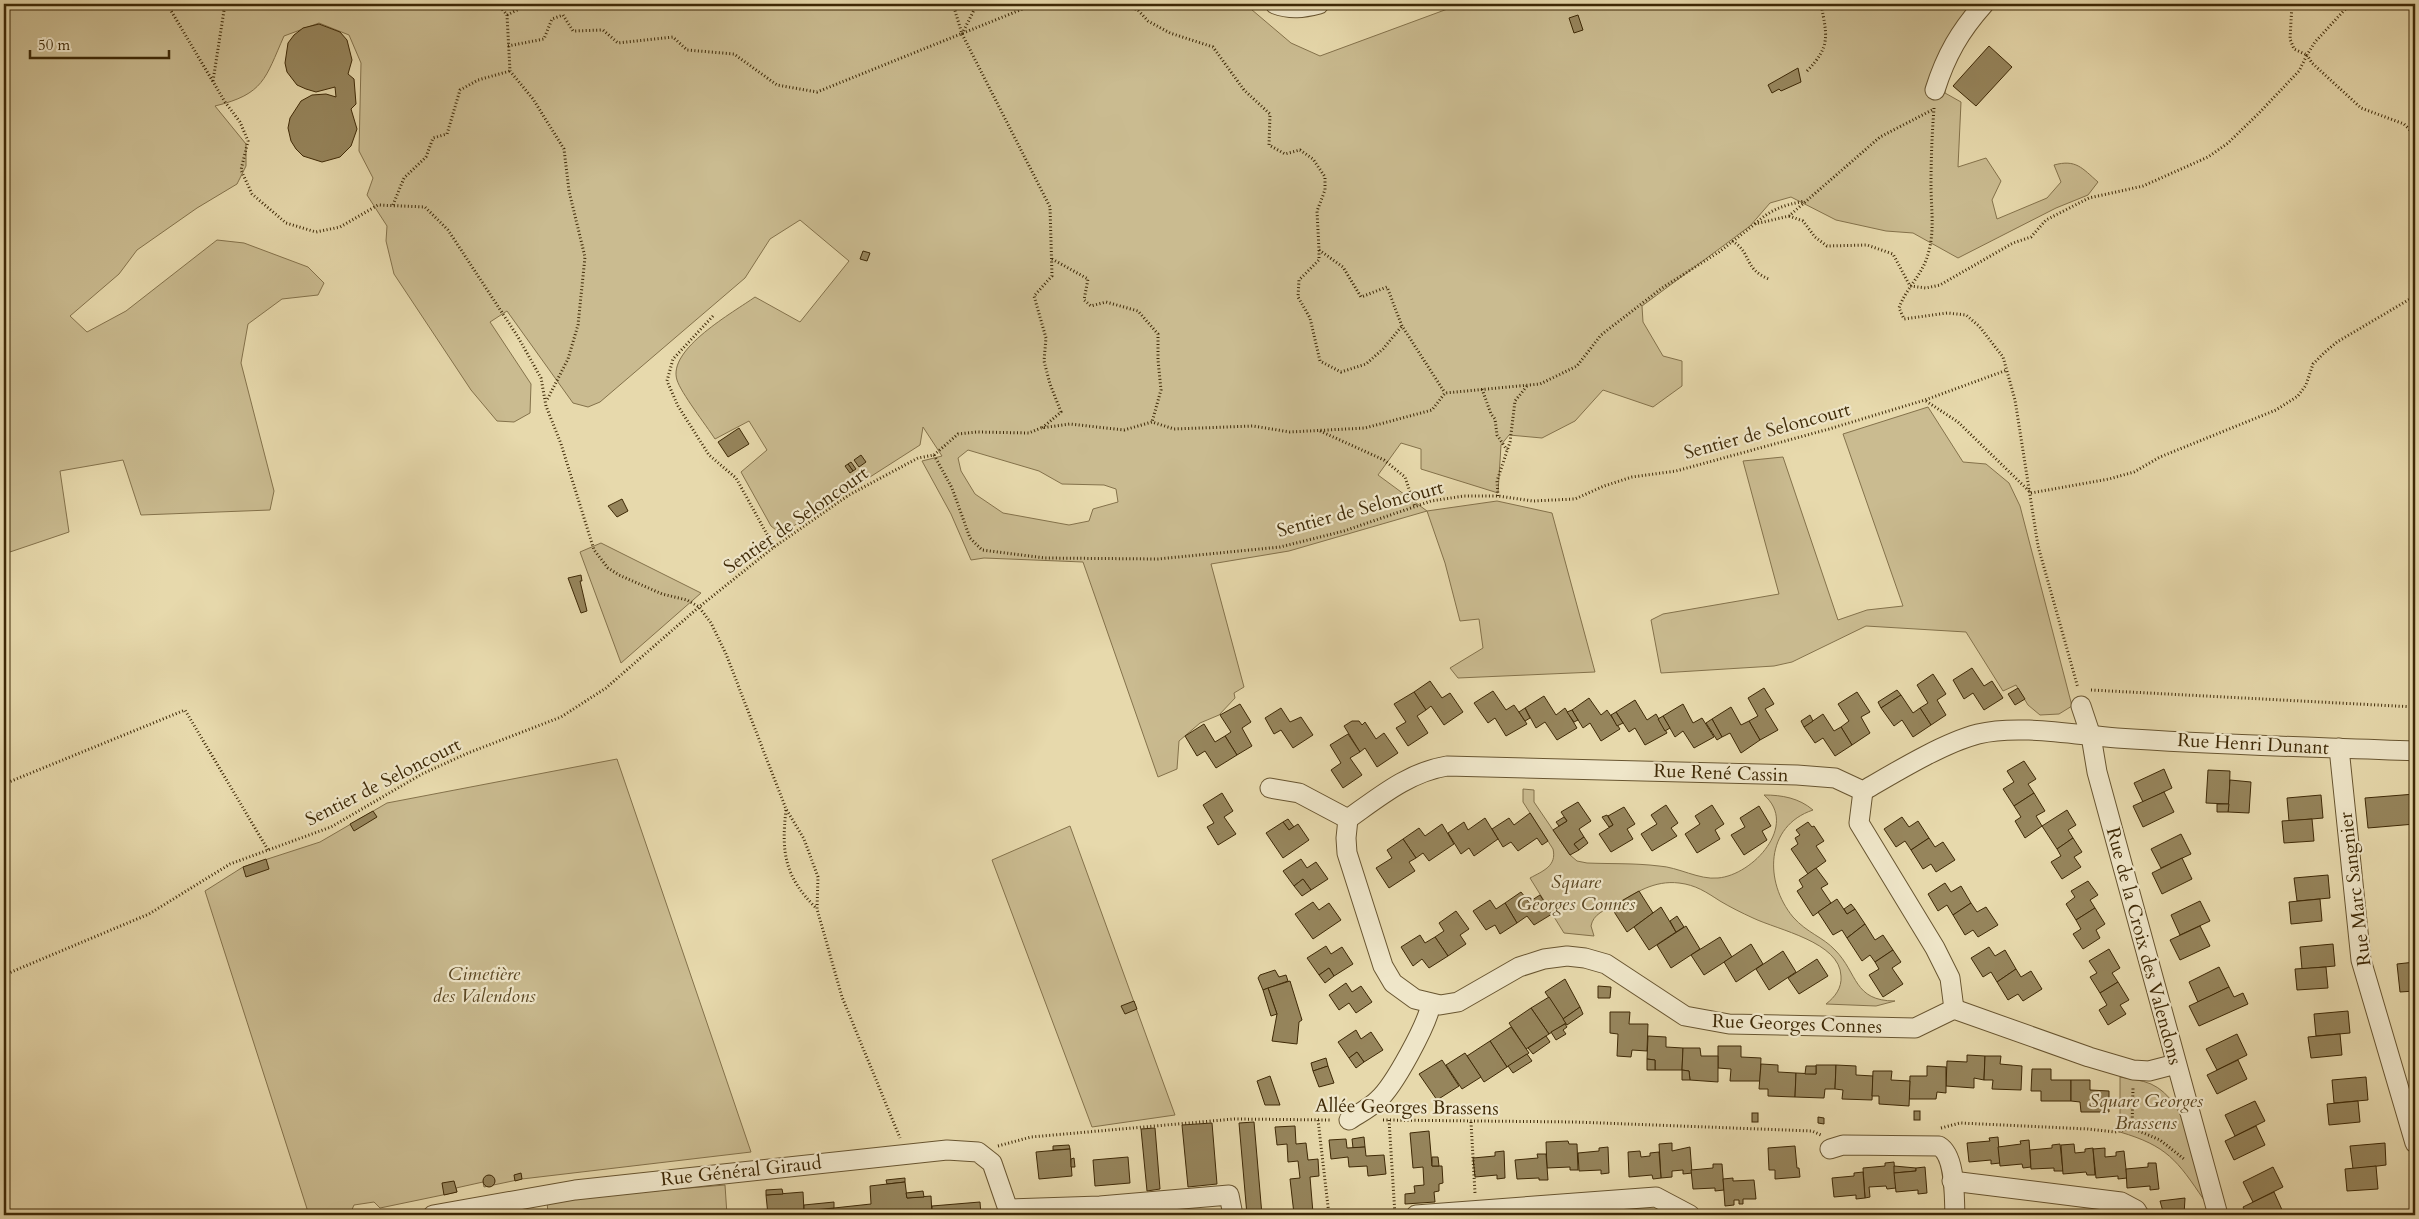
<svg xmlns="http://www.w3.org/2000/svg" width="2419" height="1219" font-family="Cardo,serif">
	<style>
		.green { fill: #cabb90; stroke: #84724b; fill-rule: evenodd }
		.building { fill: #96855c; stroke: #3e2906 }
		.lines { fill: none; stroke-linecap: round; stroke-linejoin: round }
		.minor-casing { stroke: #685530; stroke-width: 21 }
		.path { stroke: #3e2906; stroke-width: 3; stroke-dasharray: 1 2.5; stroke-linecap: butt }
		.minor { stroke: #efe6c9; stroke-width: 19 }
		.labels { text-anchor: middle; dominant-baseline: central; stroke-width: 4.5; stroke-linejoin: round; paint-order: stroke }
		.street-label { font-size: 19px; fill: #3e2906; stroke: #efe6c9 }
		.park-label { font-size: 19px; font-style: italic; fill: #5a4622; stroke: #efe6c9 }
	</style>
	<rect width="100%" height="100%" fill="#e7d9ac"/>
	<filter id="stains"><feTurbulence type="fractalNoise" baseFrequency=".004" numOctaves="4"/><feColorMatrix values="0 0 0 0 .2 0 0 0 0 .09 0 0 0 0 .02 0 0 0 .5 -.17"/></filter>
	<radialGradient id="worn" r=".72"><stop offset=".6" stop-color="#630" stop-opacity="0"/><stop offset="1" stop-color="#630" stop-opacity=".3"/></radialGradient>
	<!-- green -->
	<g class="green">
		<path d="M4 4H1245L1291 43 1320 56 1461 4H1991L1984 19 1945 50V93L1961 102 1958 167 1986 158 2001 181 1992 200 1997 219 2047 198 2061 182 2054 165C2076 159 2082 168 2098 182L2088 195 2056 208 1958 258 1913 233 1886 231 1836 220 1791 197 1770 203 1750 226 1642 306 1643 322 1663 356 1682 361V386L1653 407 1603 390 1575 421 1542 438 1509 435 1501 445 1498 493 1421 469V449L1401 443 1378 475 1427 511 1497 501 1552 513 1595 672 1458 678 1450 668 1483 648 1479 619 1460 621 1445 563 1427 511 1289 551 1211 564 1244 687 1234 693 1235 698 1219 715 1200 723 1179 741 1177 769 1158 777 1083 562 984 558 971 560 951 514 922 461 942 456 923 427 920 445 781 534 771 526 741 472 767 450 749 421 715 439C706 425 681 393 677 380 667 349 734 312 755 297L800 322 849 261 800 220 770 239 745 278 600 402 588 407 573 403 507 311 490 322 531 384 530 413 514 422 497 421 471 390 394 274 386 241 387 226 367 195 373 178 359 151 361 63 349 35 319 23 284 36C265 79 264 94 215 106L246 144V166L237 184 197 208 137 250 119 274 70 316 87 332 126 311 217 240 244 243 308 267 324 283 318 295 282 299 248 324 241 363 274 491 270 510 141 515 123 460 60 471 69 532 4 554ZM968 450 1039 471 1062 484 1104 485 1116 489 1118 502 1093 509 1089 521 1069 525 1003 513 975 494 961 471 958 458Z"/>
		<path d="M1928 407 1963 462 1986 464 2009 483 2020 506 2072 706 2059 714 2040 715 2028 705 2016 685 2003 691 1966 632 1866 626 1792 662 1774 666 1661 673 1651 620 1663 614 1779 594 1743 461 1783 457 1838 620 1867 610 1903 606 1843 434Z"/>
		<path d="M601 543 701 593 621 663 580 552Z"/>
		<path d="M617 759 751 1152 522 1179 484 1187 483 1182 456 1188 457 1192 380 1208 374 1202 354 1205 350 1214 345 1215H309L205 891 243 867 320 842 387 803Z"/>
		<path d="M1523 789 1534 790V802L1570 855 1577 861 1587 863C1611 864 1635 863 1659 866 1678 867 1699 880 1718 878 1753 875 1799 825 1764 795 1782 795 1799 798 1813 810 1765 826 1764 882 1793 917 1807 933 1823 937 1835 950 1858 973 1853 1001 1895 1001L1876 1006 1826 1004C1835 997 1842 988 1841 976 1840 942 1778 930 1753 918 1742 913 1730 907 1720 901 1706 892 1696 885 1679 883 1654 880 1635 893 1615 905 1605 910 1593 914 1591 926L1594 936 1564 933 1530 878C1543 871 1557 866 1553 849L1523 802Z"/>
		<path d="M1070 826 1175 1115 1092 1127 992 860Z"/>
		<path d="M2120 1077C2130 1079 2142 1080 2151 1084 2189 1101 2195 1164 2204 1200 2177 1160 2167 1146 2120 1132Z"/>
		<path d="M725 1185 727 1215H548L547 1200Z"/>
	</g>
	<!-- building -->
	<g class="building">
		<path d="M1578 15 1583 30 1574 33 1569 18Z"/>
		<path d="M319 24 340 32 347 40 352 60 348 74 354 79 356 104 351 109 357 129 351 146 340 157 322 162 303 156 296 149 291 141 288 128 290 118 301 101 312 95 326 94 336 97 335 87 316 92 306 89 297 85 287 72 285 63 288 43 294 35 303 28Z"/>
		<path d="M1989 46 2012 67 1976 106 1953 86Z"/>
		<path d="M1798 68 1801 82 1781 91 1779 89 1772 93 1768 85Z"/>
		<path d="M863 251 870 253 867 261 860 259Z"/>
		<path d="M739 428 749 444 728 457 718 442Z"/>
		<path d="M861 455 866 462 859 467 854 460Z"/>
		<path d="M851 462 856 469 853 471 848 464Z"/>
		<path d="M848 464 853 471 850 473 845 466Z"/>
		<path d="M622 499 628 511 617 517 608 506Z"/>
		<path d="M581 575 582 581H580L587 611 581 613 568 578Z"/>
		<path d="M1972 668 1984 686 1992 681 2003 698 1984 710 1973 693 1964 699 1953 680Z"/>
		<path d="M1933 674 1946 694 1937 700 1946 715 1931 725 1920 708 1928 703 1917 685Z"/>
		<path d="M1430 681 1442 698 1450 693 1463 712 1444 725 1431 706 1426 710 1414 692Z"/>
		<path d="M1764 688 1774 704 1765 709 1778 730 1760 740 1749 721 1758 716 1748 698Z"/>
		<path d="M2018 688 2025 699 2015 705 2008 694Z"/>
		<path d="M1897 690 1901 695 1881 708 1878 702Z"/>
		<path d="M1493 691 1506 710 1514 705 1527 724 1506 736 1495 718 1488 723 1474 703Z"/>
		<path d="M1414 692 1426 710 1417 716 1428 733 1408 746 1396 728 1406 722 1394 704Z"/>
		<path d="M1857 692 1870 712 1861 717 1870 733 1852 745 1841 727 1849 721 1838 704Z"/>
		<path d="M1901 695 1913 713 1920 708 1931 725 1913 737 1902 720 1894 726 1881 708Z"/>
		<path d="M1544 696 1556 715 1565 708 1577 728 1557 740 1545 722 1536 728 1525 708Z"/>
		<path d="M1589 698 1601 715 1607 710 1620 729 1601 741 1590 723 1583 728 1572 710Z"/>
		<path d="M1635 700 1647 720 1656 714 1667 733 1645 745 1635 728 1629 732 1616 712Z"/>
		<path d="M1240 704 1251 722 1242 728 1252 746 1237 755 1225 736 1231 732 1220 715Z"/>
		<path d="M1683 704 1693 723 1702 718 1714 737 1694 748 1683 731 1675 737 1663 716Z"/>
		<path d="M1731 707 1741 725 1749 721 1760 740 1741 753 1730 733 1722 737 1712 719Z"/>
		<path d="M1281 708 1290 722 1301 717 1313 735 1293 748 1281 730 1274 734 1265 718Z"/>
		<path d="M1525 708 1530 718 1525 721 1519 712Z"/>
		<path d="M1572 710 1578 720 1574 722 1567 712Z"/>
		<path d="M1616 712 1623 723 1617 726 1611 715Z"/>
		<path d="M1823 714 1834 731 1841 727 1852 745 1835 756 1823 738 1815 743 1804 727Z"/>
		<path d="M1810 715 1813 721 1804 727 1801 721Z"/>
		<path d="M1663 716 1670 728 1665 731 1658 719Z"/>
		<path d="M1712 719 1722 737 1717 740 1706 723Z"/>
		<path d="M1352 721H1359L1362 725 1365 722 1376 739 1384 733 1398 753 1377 767 1365 748 1360 752 1344 726Z"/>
		<path d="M1204 724 1215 742 1225 736 1237 755 1216 768 1205 751 1197 756 1185 736Z"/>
		<path d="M1348 734 1360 752 1350 758 1362 775 1343 788 1331 770 1341 763 1330 745Z"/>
		<path d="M2024 761 2036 779 2028 784 2034 793 2014 806 2003 789 2014 782 2007 771Z"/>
		<path d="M2164 769 2172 788 2143 802 2134 783Z"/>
		<path d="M2208 770 2230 771 2229 804 2206 803Z"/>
		<path d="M2230 780 2251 782 2249 813 2228 812Z"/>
		<path d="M2164 792 2174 812 2143 827 2133 806Z"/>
		<path d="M1222 793 1233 811 1224 817 1236 834 1218 845 1207 827 1214 823 1203 805Z"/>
		<path d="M2034 793 2045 811 2036 816 2042 826 2025 838 2015 821 2021 817 2014 806Z"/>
		<path d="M2415 794V824L2368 828 2365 798Z"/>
		<path d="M2321 795 2323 818 2289 821 2287 798Z"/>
		<path d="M1578 802 1591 821 1579 829 1584 837 1574 844 1579 850 1570 855 1553 830 1567 821 1561 812Z"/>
		<path d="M2217 804H2229L2228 812H2217Z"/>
		<path d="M1666 805 1678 823 1671 828 1677 836 1652 851 1641 834 1657 824 1651 815Z"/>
		<path d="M1712 805 1724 824 1715 830 1720 839 1697 853 1685 834 1700 824 1695 816Z"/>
		<path d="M1759 806 1771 826 1762 831 1767 840 1744 855 1731 835 1745 827 1740 818Z"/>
		<path d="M1624 807 1635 824 1627 829 1633 839 1611 852 1599 834 1613 825 1608 816Z"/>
		<path d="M2067 810 2076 825 2068 830 2073 838 2057 849 2042 826Z"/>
		<path d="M373 811 377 817 354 831 350 824Z"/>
		<path d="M1530 813 1548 841 1542 845 1537 838 1518 851 1511 842 1503 847 1492 829 1509 818 1514 825Z"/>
		<path d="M1607 815 1613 825 1609 827 1602 817Z"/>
		<path d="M1564 817 1567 821 1559 826 1556 822Z"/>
		<path d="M1902 817 1909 827 1918 821 1929 838 1911 850 1905 841 1896 847 1884 829Z"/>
		<path d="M1485 818 1498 839 1474 856 1469 848 1461 854 1448 833 1464 822 1468 830Z"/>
		<path d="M1288 819 1294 827 1289 830 1283 822Z"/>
		<path d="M2312 819 2314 841 2284 843 2282 821Z"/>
		<path d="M1283 822 1289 830 1298 824 1309 840 1283 858 1266 833Z"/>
		<path d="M1808 822 1812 827 1814 826 1824 841 1816 846 1826 861 1808 874 1791 849 1798 844 1795 838 1800 835 1796 830Z"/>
		<path d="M1442 824 1454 844 1429 861 1423 853 1416 858 1403 839 1419 828 1425 836Z"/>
		<path d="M2181 834 2191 854 2161 868 2151 849Z"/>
		<path d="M1584 837 1588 843 1579 850 1574 844Z"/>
		<path d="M1929 838 1935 847 1943 842 1955 860 1936 872 1931 864 1923 869 1911 850Z"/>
		<path d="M2073 838 2082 852 2074 857 2081 867 2062 879 2051 862 2061 856 2057 849Z"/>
		<path d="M1403 839 1416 858 1409 862 1415 871 1389 888 1376 868 1392 858 1387 850Z"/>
		<path d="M2182 858 2192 879 2162 894 2152 873Z"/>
		<path d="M266 859 269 869 246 877 243 867Z"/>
		<path d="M1301 859 1307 868 1316 862 1328 879 1311 890 1303 879 1294 886 1283 871Z"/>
		<path d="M1816 868 1828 884 1821 888 1831 903 1813 916 1797 891 1803 887 1799 880Z"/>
		<path d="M2328 875 2330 898 2297 901 2294 878Z"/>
		<path d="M1303 879 1311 890 1302 896 1294 886Z"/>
		<path d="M2088 881 2098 895 2090 900 2095 908 2076 920 2066 904 2075 897 2071 891Z"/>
		<path d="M1945 883 1951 892 1961 886 1971 903 1953 915 1947 905 1938 911 1928 894Z"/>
		<path d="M1639 891 1653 913 1627 932 1611 907Z"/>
		<path d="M1521 892 1529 902 1540 895 1552 914 1534 925 1527 916 1517 923 1505 903Z"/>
		<path d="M1837 899 1847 914 1855 909 1865 924 1847 938 1842 930 1833 935 1818 912Z"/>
		<path d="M2320 899 2322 921 2291 924 2289 902Z"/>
		<path d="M1490 900 1496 909 1505 903 1517 923 1500 934 1495 925 1486 930 1473 911Z"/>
		<path d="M2200 901 2210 921 2180 935 2171 915Z"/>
		<path d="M1313 902 1319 910 1329 903 1341 920 1313 939 1295 914Z"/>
		<path d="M1971 903 1977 912 1986 907 1998 925 1978 937 1973 930 1965 935 1953 915Z"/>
		<path d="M1851 904 1855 909 1847 914 1844 909Z"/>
		<path d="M1661 907 1676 932 1649 950 1634 927Z"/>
		<path d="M2095 908 2105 924 2096 930 2100 938 2083 949 2073 934 2081 929 2076 920Z"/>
		<path d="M1456 911 1469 929 1460 935 1466 944 1448 956 1435 937 1444 931 1439 923Z"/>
		<path d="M1677 916 1684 927 1676 932 1670 921Z"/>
		<path d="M1865 924 1875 940 1883 935 1893 950 1875 962 1870 955 1862 961 1847 938Z"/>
		<path d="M1686 926 1700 949 1671 968 1657 945Z"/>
		<path d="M2200 926 2210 946 2180 960 2170 940Z"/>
		<path d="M1420 935 1425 943 1435 937 1448 956 1429 968 1422 959 1413 966 1401 947Z"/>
		<path d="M1720 937 1732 957 1704 975 1691 955Z"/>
		<path d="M1751 944 1763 964 1736 982 1724 962Z"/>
		<path d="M2333 944 2335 966 2302 969 2300 947Z"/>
		<path d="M1326 946 1331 954 1342 947 1353 964 1334 976 1329 968 1319 975 1307 958Z"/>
		<path d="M1989 947 1995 956 2005 950 2016 969 1997 982 1991 972 1983 977 1971 958Z"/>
		<path d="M2109 949 2120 968 2112 973 2118 982 2100 993 2090 977 2097 973 2089 961Z"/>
		<path d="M1893 950 1901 962 1892 968 1903 984 1883 997 1869 975 1879 969 1875 962Z"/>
		<path d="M1783 951 1796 972 1769 990 1756 969Z"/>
		<path d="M1817 959 1828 976 1799 994 1788 978Z"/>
		<path d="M2415 962V991L2400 992 2397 964Z"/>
		<path d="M2219 967 2229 987 2198 1002 2189 982Z"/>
		<path d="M2326 967 2328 988 2297 990 2295 969Z"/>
		<path d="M1329 968 1334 976 1325 983 1319 975Z"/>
		<path d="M2016 969 2021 977 2031 971 2042 989 2023 1001 2018 994 2008 1000 1997 982Z"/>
		<path d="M1275 970 1279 977 1286 975 1288 981 1263 990 1258 978 1260 975Z"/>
		<path d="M1565 979 1580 1007 1563 1019 1545 992Z"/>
		<path d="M1290 981 1302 1020 1299 1022 1297 1044 1272 1041 1277 1014 1268 988Z"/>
		<path d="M2118 982 2129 1000 2120 1005 2126 1014 2108 1025 2099 1010 2107 1005 2100 993Z"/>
		<path d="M1346 983 1352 992 1361 986 1372 1002 1356 1013 1349 1003 1339 1010 1329 995Z"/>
		<path d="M1598 986 1611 987 1610 998H1598Z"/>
		<path d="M2229 987 2234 997 2243 993 2248 1004 2199 1026 2189 1006Z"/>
		<path d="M1268 988 1277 1014 1271 1016 1263 990Z"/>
		<path d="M1549 997 1566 1023 1549 1034 1531 1008Z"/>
		<path d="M1134 1001 1137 1009 1125 1014 1121 1006Z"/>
		<path d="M1580 1007 1583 1014 1567 1025 1563 1019Z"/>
		<path d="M1531 1008 1549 1034 1526 1049 1509 1023Z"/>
		<path d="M2348 1011 2350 1033 2316 1036 2314 1014Z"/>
		<path d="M1610 1012H1630L1629 1024H1648L1647 1051 1632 1050 1631 1057 1617 1056 1618 1034 1610 1033Z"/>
		<path d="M1565 1024 1567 1027 1563 1030 1566 1034 1556 1040 1551 1032Z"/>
		<path d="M1511 1027 1529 1053 1507 1067 1490 1041Z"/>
		<path d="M1356 1030 1361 1039 1371 1032 1383 1050 1364 1062 1357 1052 1349 1058 1338 1042Z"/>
		<path d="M2237 1034 2247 1055 2217 1070 2206 1049Z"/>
		<path d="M2340 1034 2342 1055 2311 1058 2308 1037Z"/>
		<path d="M1546 1036 1550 1042 1533 1054 1528 1048Z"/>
		<path d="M1648 1036 1666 1037V1047L1683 1048 1682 1070H1655V1060L1647 1059Z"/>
		<path d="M1490 1041 1507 1067 1484 1082 1467 1056Z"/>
		<path d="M1718 1046H1741V1057L1761 1058 1760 1081H1730L1731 1069 1718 1068Z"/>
		<path d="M1683 1048H1700L1701 1056H1718V1082L1690 1080 1689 1071 1682 1070Z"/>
		<path d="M1357 1052 1364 1062 1356 1068 1349 1058Z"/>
		<path d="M1465 1053 1481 1077 1462 1089 1446 1065Z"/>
		<path d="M1527 1054 1532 1061 1513 1073 1508 1066Z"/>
		<path d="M1967 1055 1985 1056 1984 1080 1974 1078V1088L1946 1086 1947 1061 1967 1062Z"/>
		<path d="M1985 1056H2001L2000 1064 2022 1066 2021 1090 1992 1089 1993 1080H1984Z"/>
		<path d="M1326 1058 1328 1066 1313 1071 1311 1063Z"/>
		<path d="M1647 1059 1655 1060V1070H1647Z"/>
		<path d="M1442 1060 1459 1086 1437 1100 1419 1074Z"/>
		<path d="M2238 1060 2247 1079 2217 1094 2207 1075Z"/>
		<path d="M1761 1064 1778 1065V1072L1796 1073 1795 1097 1768 1096V1089H1759Z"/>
		<path d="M1816 1065H1836L1835 1089H1825L1824 1098 1795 1097 1796 1073 1816 1074Z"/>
		<path d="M1836 1065 1856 1066V1075L1873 1076 1872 1100 1842 1099 1843 1090 1835 1089Z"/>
		<path d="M1328 1066 1334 1083 1319 1087 1313 1071Z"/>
		<path d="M1806 1066H1816V1074H1805Z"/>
		<path d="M1927 1066 1946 1067V1093L1937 1092 1936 1099H1909L1910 1076H1927Z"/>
		<path d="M2032 1069H2051V1080H2071V1101H2041V1091H2031Z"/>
		<path d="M1682 1070 1689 1071 1690 1080H1682Z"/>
		<path d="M1873 1071H1892L1891 1080 1910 1081 1909 1106 1879 1104V1096H1872Z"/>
		<path d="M1270 1076 1280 1105H1265L1257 1081Z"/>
		<path d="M2366 1077 2368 1100 2334 1103 2332 1080Z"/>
		<path d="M2071 1080H2090V1090L2109 1091V1112H2081L2080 1102 2071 1101Z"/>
		<path d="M2255 1101 2265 1121 2235 1136 2225 1115Z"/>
		<path d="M2358 1101 2360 1122 2329 1125 2327 1104Z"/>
		<rect x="1914" y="1111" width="6" height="9"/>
		<rect x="1752" y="1113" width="6" height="9"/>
		<path d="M1818 1117 1824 1118V1124L1818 1123Z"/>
		<path d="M1254 1122 1262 1215H1247L1239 1123Z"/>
		<path d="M1212 1123 1217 1184 1188 1187 1182 1125Z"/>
		<path d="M1295 1126 1296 1144 1306 1143 1308 1160 1318 1159 1319 1176 1310 1177 1313 1213 1304 1215H1286L1294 1214 1290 1179 1300 1178 1298 1161 1288 1162 1287 1144 1277 1145 1275 1127Z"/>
		<path d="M2256 1126 2265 1145 2234 1160 2225 1141Z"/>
		<path d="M1155 1128 1160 1189 1147 1191 1141 1129Z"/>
		<path d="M1429 1131 1432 1166H1442L1443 1183 1439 1184V1191L1434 1192 1435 1202 1405 1204V1194L1415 1193 1414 1186 1424 1185 1423 1167 1413 1168 1410 1133Z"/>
		<path d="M1364 1137 1365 1147 1353 1148 1352 1139Z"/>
		<path d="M1998 1137 2000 1163 1991 1164V1160L1969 1162 1967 1143 1990 1141 1989 1138Z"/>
		<path d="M1346 1139 1347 1148 1365 1147 1366 1156 1384 1155 1386 1174 1368 1176 1367 1166 1349 1167 1348 1157 1331 1159 1329 1140Z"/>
		<path d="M2029 1140 2031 1167 2023 1168 2022 1164 2000 1166 1998 1147 2021 1144 2020 1141Z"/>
		<path d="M1568 1141 1569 1144H1577L1578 1170H1570V1167L1547 1168 1546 1142Z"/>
		<path d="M1672 1143V1151L1690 1147 1692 1173 1683 1174V1170L1672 1171V1177L1661 1178 1659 1144Z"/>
		<path d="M2385 1143 2386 1165 2353 1169 2350 1146Z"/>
		<path d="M2060 1144 2063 1171H2054V1168L2031 1169 2030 1150 2052 1148V1145Z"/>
		<path d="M2074 1144 2075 1153 2085 1152V1149L2093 1148 2095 1175H2087L2086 1172 2063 1174 2061 1145Z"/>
		<path d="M1069 1145 1070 1149 1053 1150V1146Z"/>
		<path d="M1795 1146 1797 1168H1799L1800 1177 1775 1179V1170H1769L1768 1148Z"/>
		<path d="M1608 1147 1609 1173 1601 1174V1170L1579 1171 1578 1153 1599 1151V1148Z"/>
		<path d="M2105 1148V1157L2116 1156V1152L2124 1151 2127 1178 2118 1179V1176L2096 1178 2093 1149Z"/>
		<path d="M1070 1149 1072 1176 1039 1179 1036 1152Z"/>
		<path d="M1504 1151 1505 1178 1497 1179V1175L1475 1177 1473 1158 1495 1156V1152Z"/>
		<path d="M1640 1151 1641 1157 1650 1156V1153L1659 1152 1661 1178 1653 1179 1652 1175 1629 1177 1628 1152Z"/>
		<path d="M1537 1154H1546L1548 1180H1539V1178L1517 1179 1515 1160 1538 1158Z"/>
		<path d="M1128 1157 1130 1183 1095 1186 1093 1160Z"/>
		<path d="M1432 1157H1438L1439 1166H1432Z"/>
		<path d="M1074 1158 1075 1167H1071V1159Z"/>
		<path d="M1894 1162 1896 1188 1887 1189 1886 1186 1869 1187 1870 1197 1865 1198 1863 1168 1885 1166V1163Z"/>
		<path d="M2148 1163H2156L2159 1189 2150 1190V1186L2127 1188 2126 1169 2148 1167Z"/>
		<path d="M1713 1164H1722L1724 1190 1715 1191V1188L1693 1189 1691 1170 1713 1168Z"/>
		<path d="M1894 1166 1916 1168V1171L1894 1173Z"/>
		<path d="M2376 1166 2378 1189 2347 1191 2345 1169Z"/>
		<path d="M1925 1167 1927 1193 1918 1194V1190L1896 1192 1894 1173 1916 1171V1168Z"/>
		<path d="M2273 1167 2283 1187 2253 1202 2243 1182Z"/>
		<path d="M1863 1172 1865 1198 1856 1199V1195L1834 1197 1832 1178 1854 1176V1173Z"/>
		<path d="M521 1173 522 1179 515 1181 514 1175Z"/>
		<circle cx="489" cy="1181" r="6"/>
		<path d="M905 1178V1182L887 1184 886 1180Z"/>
		<path d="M1733 1178V1181L1754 1180 1756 1199H1743V1204H1739V1200H1734V1205L1725 1206 1723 1179Z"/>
		<path d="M454 1181 457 1192 444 1195 442 1183Z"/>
		<path d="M905 1182 907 1198 931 1196 932 1215H768L766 1195 803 1192 804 1211 834 1208 871 1204 870 1186Z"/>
		<path d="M782 1189 783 1194 766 1195V1190Z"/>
		<path d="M923 1191 924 1197 907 1198 906 1193Z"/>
		<path d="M2274 1192 2283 1212 2275 1215H2247L2243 1207Z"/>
		<path d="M2185 1198 2184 1215H2164L2160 1201Z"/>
		<path d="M834 1202V1208L804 1211V1205Z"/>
		<path d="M980 1202 981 1215H932V1206Z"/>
		<path d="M2403 1210 2404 1215H2369V1213Z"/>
		<path d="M1205 1211 1206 1215H1186V1213Z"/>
		<path d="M2014 1211 2015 1215H1987V1214Z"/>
	</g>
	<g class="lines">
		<defs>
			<g id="minor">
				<path d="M1275 4C1291 10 1303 8 1319 4"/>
				<path d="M1935 90C1946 55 1960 31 1984 4"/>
				<path d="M2081 706 2091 736 2097 772 2218 1215"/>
				<path d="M2339 748 2361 960 2415 1143"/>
				<path d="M1270 788 1299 793 1348 819"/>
				<path d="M1863 791 1859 823 1935 948 1950 978 1954 1009"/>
				<path d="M1348 819C1379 797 1409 772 1447 766L1797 775 1835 778 1863 791C1894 773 1943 743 1978 734 2018 724 2076 735 2117 738 2216 745 2316 747 2415 751"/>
				<path d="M1348 819 1346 838 1347 853 1383 966 1393 983 1415 999 1440 1005 1458 1002 1519 967 1544 959 1567 956 1585 958 1606 964 1685 1016 1729 1024 1915 1028 1954 1009 2089 1057 2133 1070 2149 1071 2176 1064"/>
				<path d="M1349 1120C1358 1114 1370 1108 1378 1100 1394 1086 1427 1025 1431 1004"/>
				<path d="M1830 1149 1843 1145 1939 1146C1956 1156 1954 1197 1955 1215"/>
				<path d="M1952 1181 2121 1202 2136 1210 2139 1215"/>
				<path d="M1008 1209 1100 1206 1229 1195 1233 1215"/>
				<path d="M433 1215 575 1190 947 1150 978 1152 992 1163 1010 1215"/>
				<path d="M1416 1215 1656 1197 1690 1215"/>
			</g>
		</defs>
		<!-- minor casing -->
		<use href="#minor" class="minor-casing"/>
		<!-- path -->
		<g class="path">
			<path d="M164 4 170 9 225 102 240 122 248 141 241 170 252 194 286 223 316 232 340 227 378 205 425 207 448 230 518 337 541 378 546 406 561 444 594 550 608 568 619 575 662 594 687 600 699 607 711 623 726 654 786 809 804 839 818 877 817 909 842 997 900 1138"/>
			<path d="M498 4 507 15 510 71 533 99 564 149 569 191 585 257 578 325 568 359 547 400"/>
			<path d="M953 4 962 34 1050 207 1052 276 1034 296 1046 338 1044 361 1050 384 1061 412 1042 428"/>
			<path d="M1122 4 1138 10 1148 21 1170 33 1213 47 1244 90 1270 114 1269 145 1285 154 1300 150 1313 159 1325 177V190L1317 211 1319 250 1343 267 1361 297 1387 287 1402 326 1445 393"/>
			<path d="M2350 4 2315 42 2307 55 2312 63 2361 108 2404 124 2415 135"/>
			<path d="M507 15 521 8 520 4"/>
			<path d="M962 34 977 4"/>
			<path d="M508 46 544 39 552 19 563 15 573 31 603 30 618 43 673 37 687 50 734 54 777 85 817 92 1035 4"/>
			<path d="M1807 71C1831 46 1827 36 1821 4"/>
			<path d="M213 81 225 4"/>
			<path d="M1934 108C1932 134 1931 160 1931 185 1931 208 1935 232 1928 254 1923 274 1906 288 1899 308L1904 319 1947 313 1966 315 1979 326 2003 357 2015 400 2038 546 2078 688"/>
			<path d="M393 205 404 178 426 157 433 138 447 134 460 90 478 80 510 71"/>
			<path d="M1789 216 1803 221 1815 237 1827 246 1867 245 1893 254 1910 286 1926 288 1940 285 2013 243 2031 237 2046 220 2089 198 2143 186 2208 157 2228 143 2259 113 2299 71 2307 55 2294 49 2290 39 2292 4"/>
			<path d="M1755 224C1771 209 1784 205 1805 201"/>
			<path d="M1732 241C1752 252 1743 269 1769 279"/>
			<path d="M1319 250V260L1299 280 1298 297 1310 318 1320 361 1341 372 1366 364 1383 349 1402 326"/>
			<path d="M1052 259 1088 279 1084 300 1091 306 1106 302 1138 311 1158 334V360L1161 390 1152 422"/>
			<path d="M713 316 673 359 667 381 678 406 709 455 736 478 774 547"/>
			<path d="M1482 389 1491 414 1495 419 1497 435 1507 450"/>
			<path d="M1926 401 1958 422 2030 492"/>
			<path d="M1320 431 1384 460 1405 477 1415 507"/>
			<path d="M934 455 958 434 977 432 1029 433 1041 428 1070 424 1124 430 1152 422 1174 429 1253 426 1290 432 1365 428 1432 410 1445 393 1540 384 1577 366 1601 335 1662 288 1719 252 1755 224 1789 216 1880 137 1934 109"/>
			<path d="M2031 493 2109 479 2134 472 2160 457 2276 410 2298 396 2306 385 2313 364 2325 352 2337 342 2415 296"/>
			<path d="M1498 496 1497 481 1510 442 1515 401 1527 386"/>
			<path d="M2091 690 2415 707"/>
			<path d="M4 784 185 710 268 850"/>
			<path d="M786 810C781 853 785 877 816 908"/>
			<path d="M4 975 149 914 230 864 331 827 422 774 468 753 561 717 606 688 699 607 774 547 849 495 918 458 934 455 952 488 970 538 982 550 1045 558 1158 559 1280 547 1344 531 1431 501 1464 496H1498L1533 501 1575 499 1604 486 1632 477 1676 471 1829 429 1925 400 2007 370"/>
			<path d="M1318 1120 1329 1215"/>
			<path d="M1383 1120 1575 1122 1812 1131 1821 1135"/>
			<path d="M1389 1120 1395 1215"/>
			<path d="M1471 1122 1475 1193"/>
			<path d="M1941 1128 1960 1123 2088 1129 2115 1132 2132 1128 2160 1140 2184 1159"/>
			<path d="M2132 1128 2133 1088"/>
			<path d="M998 1146 1031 1137 1234 1119 1332 1120"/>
		</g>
		<!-- minor -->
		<use href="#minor" class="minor"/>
	</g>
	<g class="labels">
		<!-- street labels -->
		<g class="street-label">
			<text transform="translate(1767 431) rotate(-15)">Sentier de Seloncourt</text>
			<text transform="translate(1360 509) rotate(-15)">Sentier de Seloncourt</text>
			<text transform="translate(796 520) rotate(-35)">Sentier de Seloncourt</text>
			<text transform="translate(2253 744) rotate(3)">Rue Henri Dunant</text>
			<text transform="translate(1721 773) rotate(2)">Rue René Cassin</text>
			<text transform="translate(383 782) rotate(-27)">Sentier de Seloncourt</text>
			<text transform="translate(2355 889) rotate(-97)">Rue Marc Sangnier</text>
			<text transform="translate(2144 946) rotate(75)">Rue de la Croix des Valendons</text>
			<text transform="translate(1797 1024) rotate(2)">Rue Georges Connes</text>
			<text transform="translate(1407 1107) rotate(1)">Allée Georges Brassens</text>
			<text transform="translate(741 1171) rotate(-6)">Rue Général Giraud</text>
		</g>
		<!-- park labels -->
		<g class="park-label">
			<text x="1576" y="882">Square<tspan x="1576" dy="22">Georges Connes</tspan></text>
			<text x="484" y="974">Cimetière<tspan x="484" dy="22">des Valendons</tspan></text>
			<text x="2146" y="1101">Square Georges<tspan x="2146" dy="22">Brassens</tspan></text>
		</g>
	</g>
	<!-- margin -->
	<rect width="2419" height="1219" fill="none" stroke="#e7d9ac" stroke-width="20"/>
	<rect x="5" y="5" width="2409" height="1209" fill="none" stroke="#3e2906" stroke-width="2.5"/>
	<rect x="10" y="10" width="2399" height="1199" fill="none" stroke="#3e2906"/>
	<!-- scale -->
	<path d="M30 50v8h139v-8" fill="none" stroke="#3e2906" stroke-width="2.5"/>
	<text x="38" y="50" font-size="15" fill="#3e2906" stroke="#efe6c9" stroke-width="4" paint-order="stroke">50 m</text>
	<rect width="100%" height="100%" filter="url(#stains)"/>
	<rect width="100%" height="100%" fill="url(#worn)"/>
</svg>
